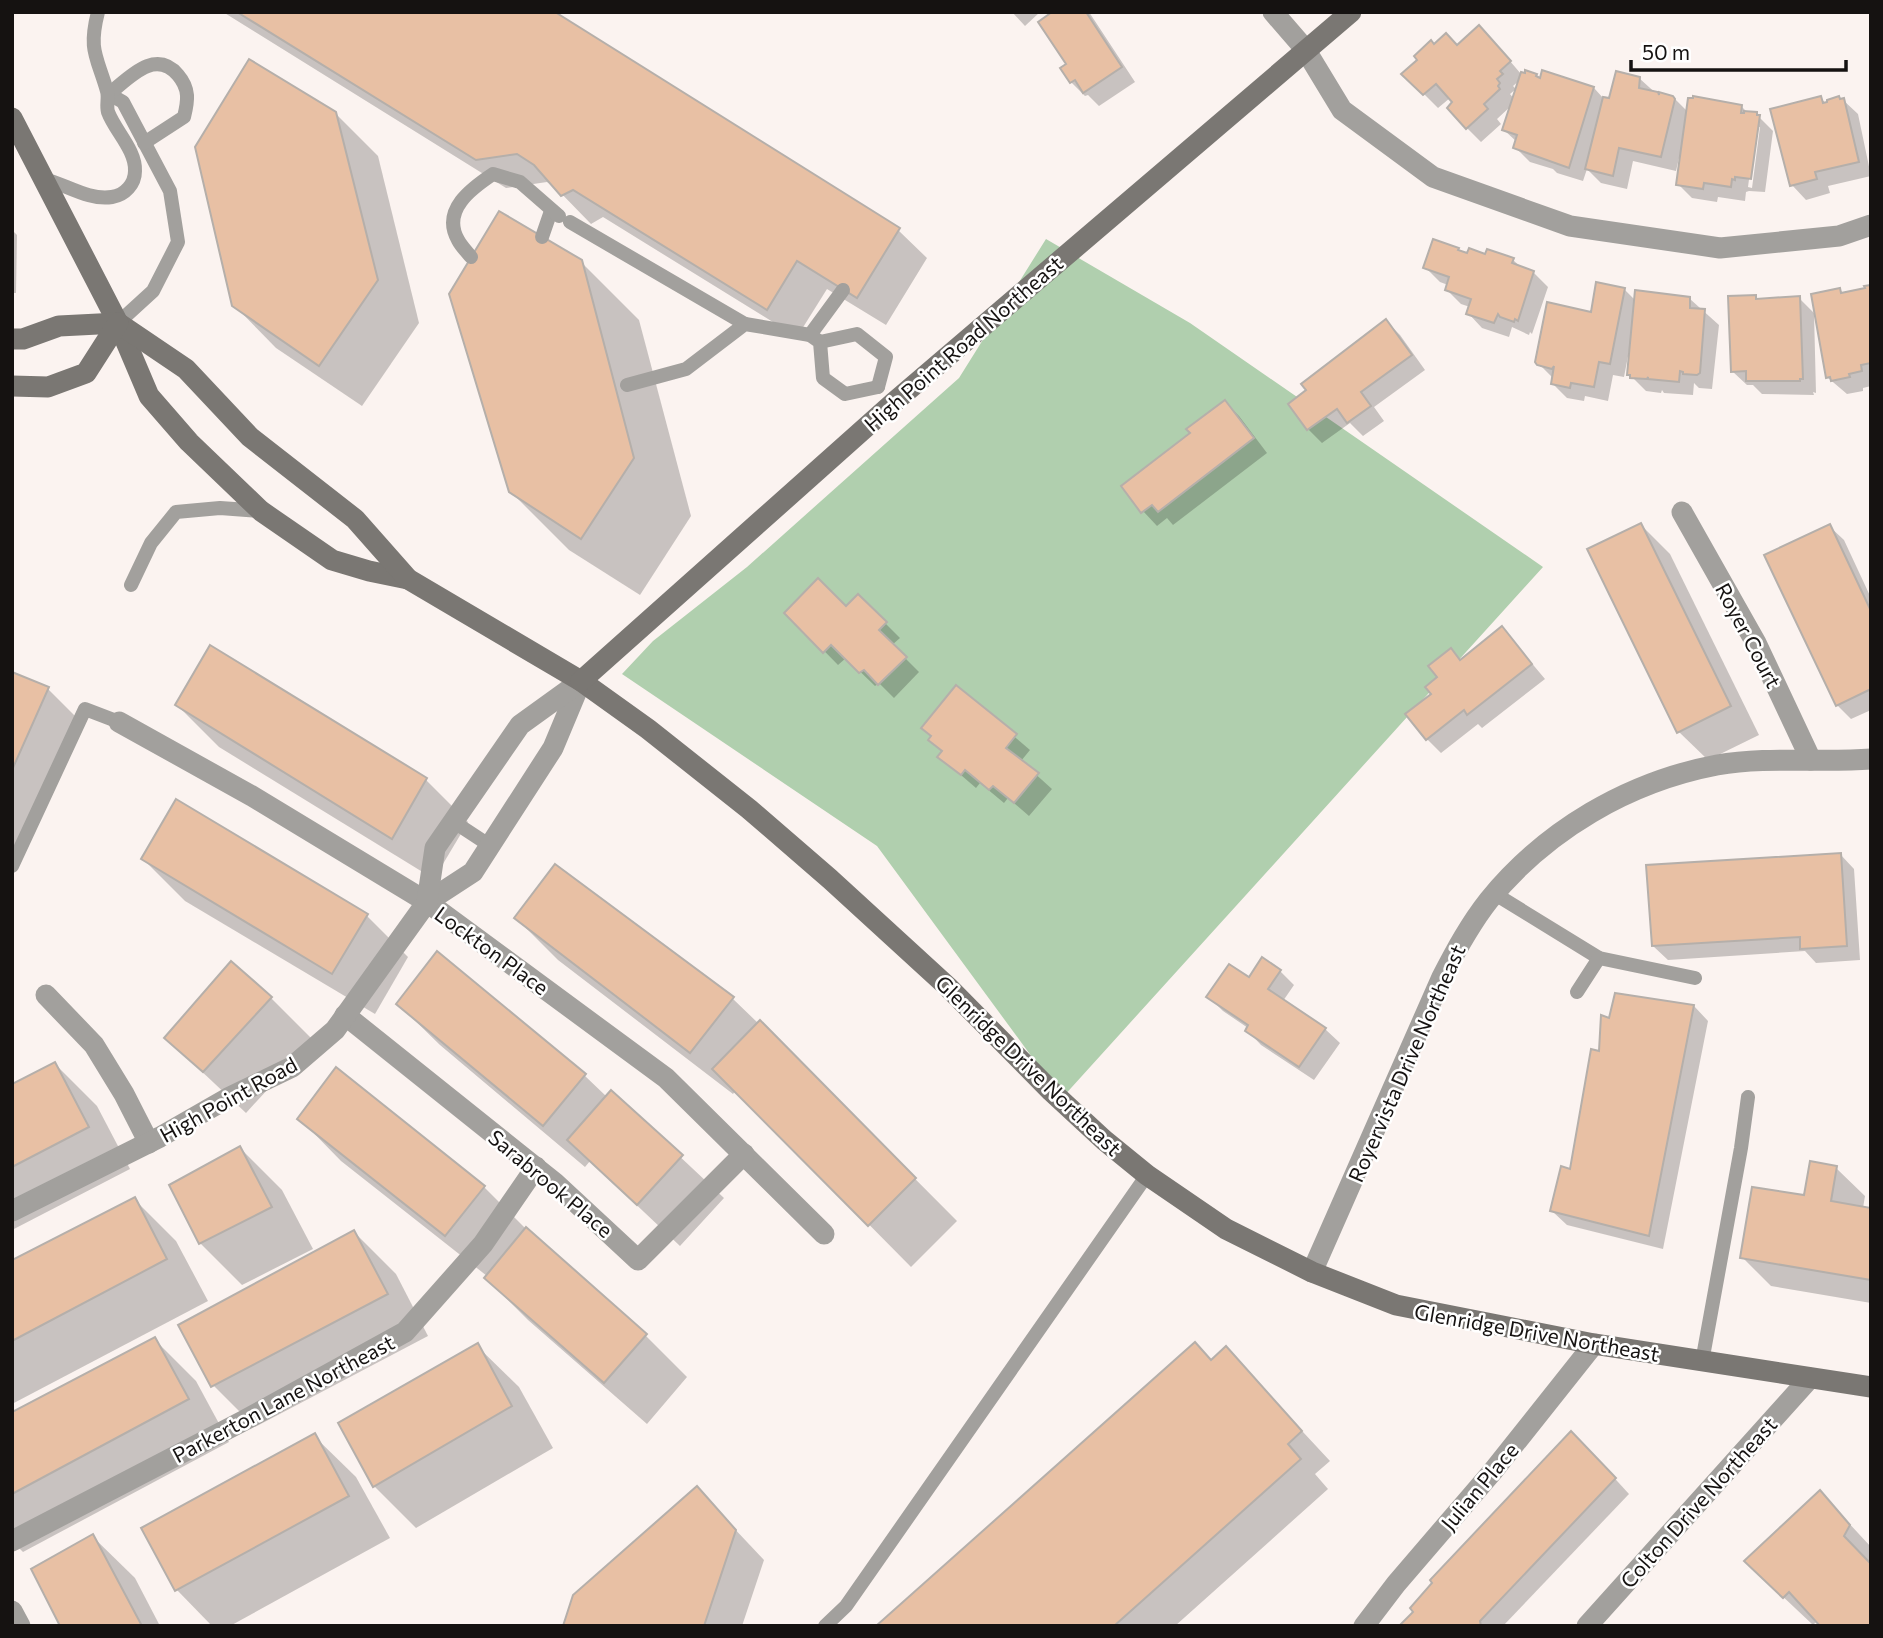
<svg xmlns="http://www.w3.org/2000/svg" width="1883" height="1638" font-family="Commissioner,sans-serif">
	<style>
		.green { fill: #b0cfae }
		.shadow { fill: #0003; fill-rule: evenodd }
		.building { fill: #e8c0a4; stroke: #b5afaa; stroke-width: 2 }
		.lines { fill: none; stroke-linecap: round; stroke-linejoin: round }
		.lane { stroke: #a2a09d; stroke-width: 14 }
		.street { stroke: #a2a09d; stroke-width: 21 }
		.secondary { stroke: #7a7773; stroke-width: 21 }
		.labels { text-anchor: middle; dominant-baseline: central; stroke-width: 5; stroke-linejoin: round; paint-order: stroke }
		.street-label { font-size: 21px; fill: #151211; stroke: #fff }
	</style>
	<rect width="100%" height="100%" fill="#fbf3f0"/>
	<!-- green -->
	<path class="green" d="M1046 239 1190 323 1543 567 1062 1098 877 846 622 674 653 641 747 567 959 378Z"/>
	<!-- shadow -->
	<g class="shadow">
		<path d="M223 12H551L898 230 927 258 886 325 827 289 797 337 603 217 591 224 555 187 547 182 506 188Z"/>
		<path d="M1012 12H1040L1025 26Z"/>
		<path d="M1055 12H1089L1135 82 1099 106 1088 95 1085 96 1071 82Z"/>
		<path d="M1493 41 1521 74 1536 75 1541 80 1594 88 1604 99 1611 100 1639 78 1660 97H1673L1688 112 1742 107 1748 113 1756 114 1773 131 1765 192 1749 191 1746 192 1745 201 1718 197 1717 202 1692 198 1678 184 1681 158H1679L1676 171 1633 161 1627 189 1601 183 1587 169 1583 181 1557 173 1553 169 1530 162 1515 147 1517 142 1504 130 1512 105 1497 119 1501 124 1481 142 1467 128 1450 98 1438 108 1404 74 1434 46 1457 47ZM1520 80 1514 99 1510 94 1516 89 1513 86ZM1756 127H1760L1752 188 1748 187Z"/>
		<path d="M1820 98 1830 107 1843 100 1858 114 1871 176 1828 186 1830 193 1806 200 1792 185Z"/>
		<path d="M335 113 378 156 419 323 362 406 276 348 234 305Z"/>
		<path d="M12 230 17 235 16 293H12Z"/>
		<path d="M1434 242 1458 249 1463 254 1513 260 1522 268 1533 272 1548 287 1532 334 1530 332 1529 335 1512 327 1509 337 1482 328 1468 313 1470 307 1461 304 1447 290 1448 285 1440 282 1425 267Z"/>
		<path d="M581 262 639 320 691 516 640 595 569 550 510 491Z"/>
		<path d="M1871 287V386L1863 388V391L1847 394 1827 377 1839 290 1843 294Z"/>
		<path d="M1624 289 1636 301 1690 299 1719 325 1712 389 1699 388 1694 383 1693 395 1664 393 1662 390 1661 393 1646 391 1629 374 1631 351H1629L1624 377 1613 375 1608 401 1585 396 1584 401 1567 398 1553 384 1554 379 1539 364 1592 314Z"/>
		<path d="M1755 297 1759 301 1799 298 1814 313 1816 393 1813 392 1814 395 1762 394 1753 385H1747L1732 371Z"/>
		<path d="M1386 321 1400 335 1425 370 1374 407 1384 421 1363 436 1350 423 1322 443 1308 429Z"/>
		<path d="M1225 402 1239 416 1267 453 1173 525 1167 518 1157 526 1143 511 1192 434Z"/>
		<path d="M1641 525 1670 554 1759 735 1708 760 1679 732Z"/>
		<path d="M1829 526 1844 540 1871 598V710L1851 719 1837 705Z"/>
		<path d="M858 596 900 638 892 645 919 672 894 698 879 683 875 686 846 658 838 665 787 613 846 608Z"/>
		<path d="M1502 628 1545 679 1482 728 1478 724 1441 753 1427 739 1433 694 1450 650 1461 661Z"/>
		<path d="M211 647 426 780 468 822 434 879 219 747 177 705Z"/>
		<path d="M12 674 48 689 77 718 12 863Z"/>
		<path d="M956 687 1030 750 1021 761 1052 789 1029 816 1008 798 1004 803 980 783 976 788 940 757 943 753 930 740Z"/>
		<path d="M1840 854 1854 869 1860 960 1816 963 1805 951 1668 960 1653 946Z"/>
		<path d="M143 859 366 915 408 957 375 1014 185 901Z"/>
		<path d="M516 918 732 998 759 1024 760 1023 957 1221 911 1267 736 1090 733 1094 558 960Z"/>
		<path d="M231 963 271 998 313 1040 246 1113 166 1038Z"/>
		<path d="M1280 971 1294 985 1283 1001 1325 1029 1340 1043 1314 1080 1261 1045 1247 1030 1248 1028 1223 1011 1209 997 1249 979Z"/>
		<path d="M398 1004 584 1075 607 1097 611 1092 724 1198 680 1246 590 1161 585 1167 440 1045Z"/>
		<path d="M1694 1006 1708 1021 1663 1249 1567 1225 1552 1211 1571 1172 1610 1020Z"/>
		<path d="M55 1064 97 1106 130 1169 12 1230V1086Z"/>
		<path d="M336 1070 484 1187 526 1229 645 1335 687 1377 647 1424 528 1320 486 1278 487 1276 341 1161 300 1119Z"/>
		<path d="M240 1148 282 1190 313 1249 242 1285 200 1243 171 1186Z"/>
		<path d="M1836 1168 1865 1196 1863 1208 1871 1210V1303L1771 1286 1742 1257Z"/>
		<path d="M134 1199 176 1241 208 1301 12 1404V1262Z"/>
		<path d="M354 1232 396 1274 428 1336 255 1427 213 1385Z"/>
		<path d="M154 1339 196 1381 229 1442 23 1552 12 1541V1414Z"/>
		<path d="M477 1346 519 1387 553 1448 416 1528 374 1486Z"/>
		<path d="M1226 1349 1330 1461 1315 1474 1328 1489 1175 1626H878Z"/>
		<path d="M314 1436 356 1477 390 1538 230 1626H212L177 1590 143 1528Z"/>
		<path d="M1586 1447 1629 1494 1503 1626H1402Z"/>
		<path d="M697 1489 764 1560 742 1626H565Z"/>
		<path d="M1820 1492 1871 1547V1626L1818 1620 1813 1625 1776 1590Z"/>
		<path d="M93 1537 135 1578 160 1626H62Z"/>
	</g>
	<!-- building -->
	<g class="building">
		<path d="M237 12H555L900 228 857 298 797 261 767 310 573 190 561 196 534 165 517 154 476 160Z"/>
		<path d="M1052 12H1086L1122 67 1083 93 1075 80 1070 83 1060 68 1066 64 1038 22Z"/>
		<path d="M1479 25 1511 61 1500 71 1503 74 1497 79 1500 83 1498 86 1500 89 1484 104 1488 109 1466 129 1447 108 1452 102 1436 84 1423 95 1401 74 1417 60 1414 56 1431 40 1434 44 1446 33 1457 45Z"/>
		<path d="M249 59 336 112 378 280 319 366 232 306 195 147Z"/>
		<path d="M1525 70 1537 74 1536 76 1540 78 1542 70 1594 87 1569 168 1513 148 1517 135 1502 130 1521 72 1525 73Z"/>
		<path d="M1616 71 1640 77 1639 88 1658 92 1659 95V92L1673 96 1675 99 1661 157 1619 148 1613 176 1585 169 1603 97 1609 98Z"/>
		<path d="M1693 96 1742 105 1741 113H1744V111L1757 112V115H1760L1751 179 1735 177V180L1732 179 1731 187 1704 183 1703 189 1676 185 1688 98H1693Z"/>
		<path d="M1821 96 1823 103 1827 102V100L1839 96 1840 99 1844 98 1859 162 1815 172 1817 179 1790 186 1770 109Z"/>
		<path d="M499 211 582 260 634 458 581 539 509 492 449 294Z"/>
		<path d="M1433 239 1459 248 1458 250 1467 253 1469 248 1485 254 1487 249 1514 258 1512 263 1534 271 1518 321 1515 319 1514 322 1500 317 1498 314 1494 323 1466 314 1471 299 1445 290 1449 277 1423 268Z"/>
		<path d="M1596 282 1625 288 1610 364 1599 362 1594 387 1571 383 1570 388 1551 384 1554 366 1552 369 1537 365 1535 362 1547 302 1591 312Z"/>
		<path d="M1871 285V363L1861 365 1862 371 1849 374 1850 377 1831 381 1830 377 1826 378 1811 294 1840 288 1841 293 1865 288 1864 286Z"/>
		<path d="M1635 290 1690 297V308L1705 309 1700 373 1697 375 1683 374V372L1680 371 1679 382 1648 379V377L1647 379 1630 378V375H1627Z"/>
		<path d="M1756 295V299L1800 296 1803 379H1800V381H1746V371L1731 372 1728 296Z"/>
		<path d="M1386 319 1412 355 1361 392 1371 406 1347 423 1337 409 1307 430 1288 404 1306 390 1301 384Z"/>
		<path d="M1225 400 1254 438 1158 512 1152 505 1141 513 1121 486 1190 433 1186 429Z"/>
		<path d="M1641 523 1731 706 1677 733 1587 549Z"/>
		<path d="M1830 524 1871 611V689L1836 706 1764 555Z"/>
		<path d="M818 578 846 606 858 594 887 622 879 630 907 657 878 685 864 670 859 673 831 645 823 653 784 613Z"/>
		<path d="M1502 626 1532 664 1467 715 1464 710 1426 740 1405 714 1431 694 1425 687 1437 677 1428 666 1451 648 1460 660Z"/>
		<path d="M210 645 427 778 392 839 175 705Z"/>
		<path d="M12 672 49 687 12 770Z"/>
		<path d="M956 685 1017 734 1006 748 1039 773 1014 803 993 786 989 790 965 770 961 775 937 757 942 751 928 740 931 736 921 728Z"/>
		<path d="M176 799 368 914 332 974 141 859Z"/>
		<path d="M1841 853 1847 946 1800 949V937L1652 946 1646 865Z"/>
		<path d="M555 864 734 997 690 1053 514 918Z"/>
		<path d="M437 951 586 1074 543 1126 396 1004Z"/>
		<path d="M1262 957 1281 970 1268 989 1326 1028 1299 1067 1245 1031 1248 1025 1206 997 1229 964 1249 977Z"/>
		<path d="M231 961 272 997 203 1072 164 1038Z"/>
		<path d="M1615 993 1694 1005 1649 1236 1550 1211 1561 1166 1570 1169 1591 1049 1599 1051 1601 1015 1609 1018Z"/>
		<path d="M760 1020 916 1178 868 1226 712 1069Z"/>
		<path d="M55 1062 89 1127 12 1167V1084Z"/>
		<path d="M336 1067 485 1186 445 1236 297 1119Z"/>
		<path d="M611 1090 683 1155 637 1205 567 1140Z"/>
		<path d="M240 1146 272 1207 199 1244 169 1185Z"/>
		<path d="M1810 1161 1837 1166 1831 1201 1871 1208V1280L1740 1258 1752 1187 1804 1195Z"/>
		<path d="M135 1197 167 1259 12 1341V1260Z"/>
		<path d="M526 1227 647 1334 604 1383 484 1278Z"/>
		<path d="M354 1230 388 1294 211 1387 178 1325Z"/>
		<path d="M155 1337 189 1399 12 1494V1412Z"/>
		<path d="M1195 1342 1211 1360 1226 1346 1302 1431 1288 1444 1301 1459 1114 1626H876Z"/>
		<path d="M478 1343 512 1406 373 1487 338 1423Z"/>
		<path d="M1571 1431 1616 1478 1480 1621 1481 1626H1399L1413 1612 1410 1608 1432 1583 1430 1580Z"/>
		<path d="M315 1433 349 1496 175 1591 141 1528Z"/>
		<path d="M697 1486 736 1530 704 1626H563L573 1595Z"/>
		<path d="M1820 1490 1850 1525 1844 1536 1871 1564V1626H1820L1789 1592 1783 1598 1744 1561Z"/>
		<path d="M93 1534 142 1626H60L31 1569Z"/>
	</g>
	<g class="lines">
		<!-- lane -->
		<g class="lane">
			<path d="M109 94 123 102 170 191 178 242 153 291 118 323"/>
			<path d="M109 94C129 78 155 48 178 75 190 89 188 101 184 117L144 143"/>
			<path d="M44 179C65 184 89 201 112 197 125 195 135 184 135 171 136 150 115 131 108 112 106 105 109 98 107 91 97 56 88 51 98 12"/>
			<path d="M570 222 745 324"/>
			<path d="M542 237 551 211"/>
			<path d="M471 257C467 252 461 246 458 240 441 210 472 188 493 174L520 182 559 216"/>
			<path d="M810 335 843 290"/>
			<path d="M820 342 857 334 886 357 878 387"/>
			<path d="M627 385 686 369 745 324 810 335 820 342 823 378 845 394 878 387"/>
			<path d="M131 585 151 543 176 512 220 508 261 511"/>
			<path d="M454 822 489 845"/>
			<path d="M12 866 85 709 119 722"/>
			<path d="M1495 894 1599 958 1695 978"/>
			<path d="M1577 992 1599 958"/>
			<path d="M1702 1362 1741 1148 1748 1097"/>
			<path d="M825 1626 846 1606 1147 1175"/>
		</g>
		<!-- street -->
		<g class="street">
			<path d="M1273 12 1305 49 1342 110 1433 177 1570 226 1720 248 1839 236 1871 225"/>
			<path d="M1682 512 1756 643 1811 760"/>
			<path d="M119 722 252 796 427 902 666 1078 824 1234"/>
			<path d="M427 902 473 872 553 748 581 681"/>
			<path d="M46 995 94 1045 124 1094 149 1143"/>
			<path d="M345 1015 555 1183 638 1260 744 1154"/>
			<path d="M12 1211 160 1137 228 1098 292 1067 335 1030 427 902 435 848 520 725 581 681"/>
			<path d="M1312 1272 1442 977C1456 950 1470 924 1489 900 1546 830 1628 782 1717 765 1768 756 1820 763 1871 759"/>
			<path d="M12 1541 245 1420 405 1332 483 1244 536 1167"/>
			<path d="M12 1611 20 1626"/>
			<path d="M1364 1626 1396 1584 1493 1471 1594 1344"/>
			<path d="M1587 1626 1810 1378"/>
		</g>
		<!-- secondary -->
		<g class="secondary">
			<path d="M12 118 118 323 149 396 189 442 261 511 332 560 369 571 408 579"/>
			<path d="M118 323 186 369 250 437 355 519 408 579 581 681 648 729 749 809 830 879 948 987 1051 1091 1104 1140 1147 1175 1226 1229 1312 1272 1396 1305 1594 1344 1871 1387"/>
			<path d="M12 339H23L59 326 118 323"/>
			<path d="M12 386 48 387 86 373 118 323"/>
			<path d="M581 681 893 403 1351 12"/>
		</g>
	</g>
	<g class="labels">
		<!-- street labels -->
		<g class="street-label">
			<text transform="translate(963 343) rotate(-41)">High Point Road Northeast</text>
			<text transform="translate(1749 635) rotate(62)">Royer Court</text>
			<text transform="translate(492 950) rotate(36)">Lockton Place</text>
			<text transform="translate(1406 1063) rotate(-66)">Royervista Drive Northeast</text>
			<text transform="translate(1029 1065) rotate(44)">Glenridge Drive Northeast</text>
			<text transform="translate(228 1099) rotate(-29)">High Point Road</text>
			<text transform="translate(551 1183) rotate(40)">Sarabrook Place</text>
			<text transform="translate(1537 1332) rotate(10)">Glenridge Drive Northeast</text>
			<text transform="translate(283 1398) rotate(-28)">Parkerton Lane Northeast</text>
			<text transform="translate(1479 1486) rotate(-50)">Julian Place</text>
			<text transform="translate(1698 1502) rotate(-48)">Colton Drive Northeast</text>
		</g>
	</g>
	<!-- border -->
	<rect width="1883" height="1638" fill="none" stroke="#151211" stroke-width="28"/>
	<!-- scale -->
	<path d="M1631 60v10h215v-10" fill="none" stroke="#151211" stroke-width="3.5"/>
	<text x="1642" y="60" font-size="21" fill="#151211" stroke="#ffffff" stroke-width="5" paint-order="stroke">50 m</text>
</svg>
